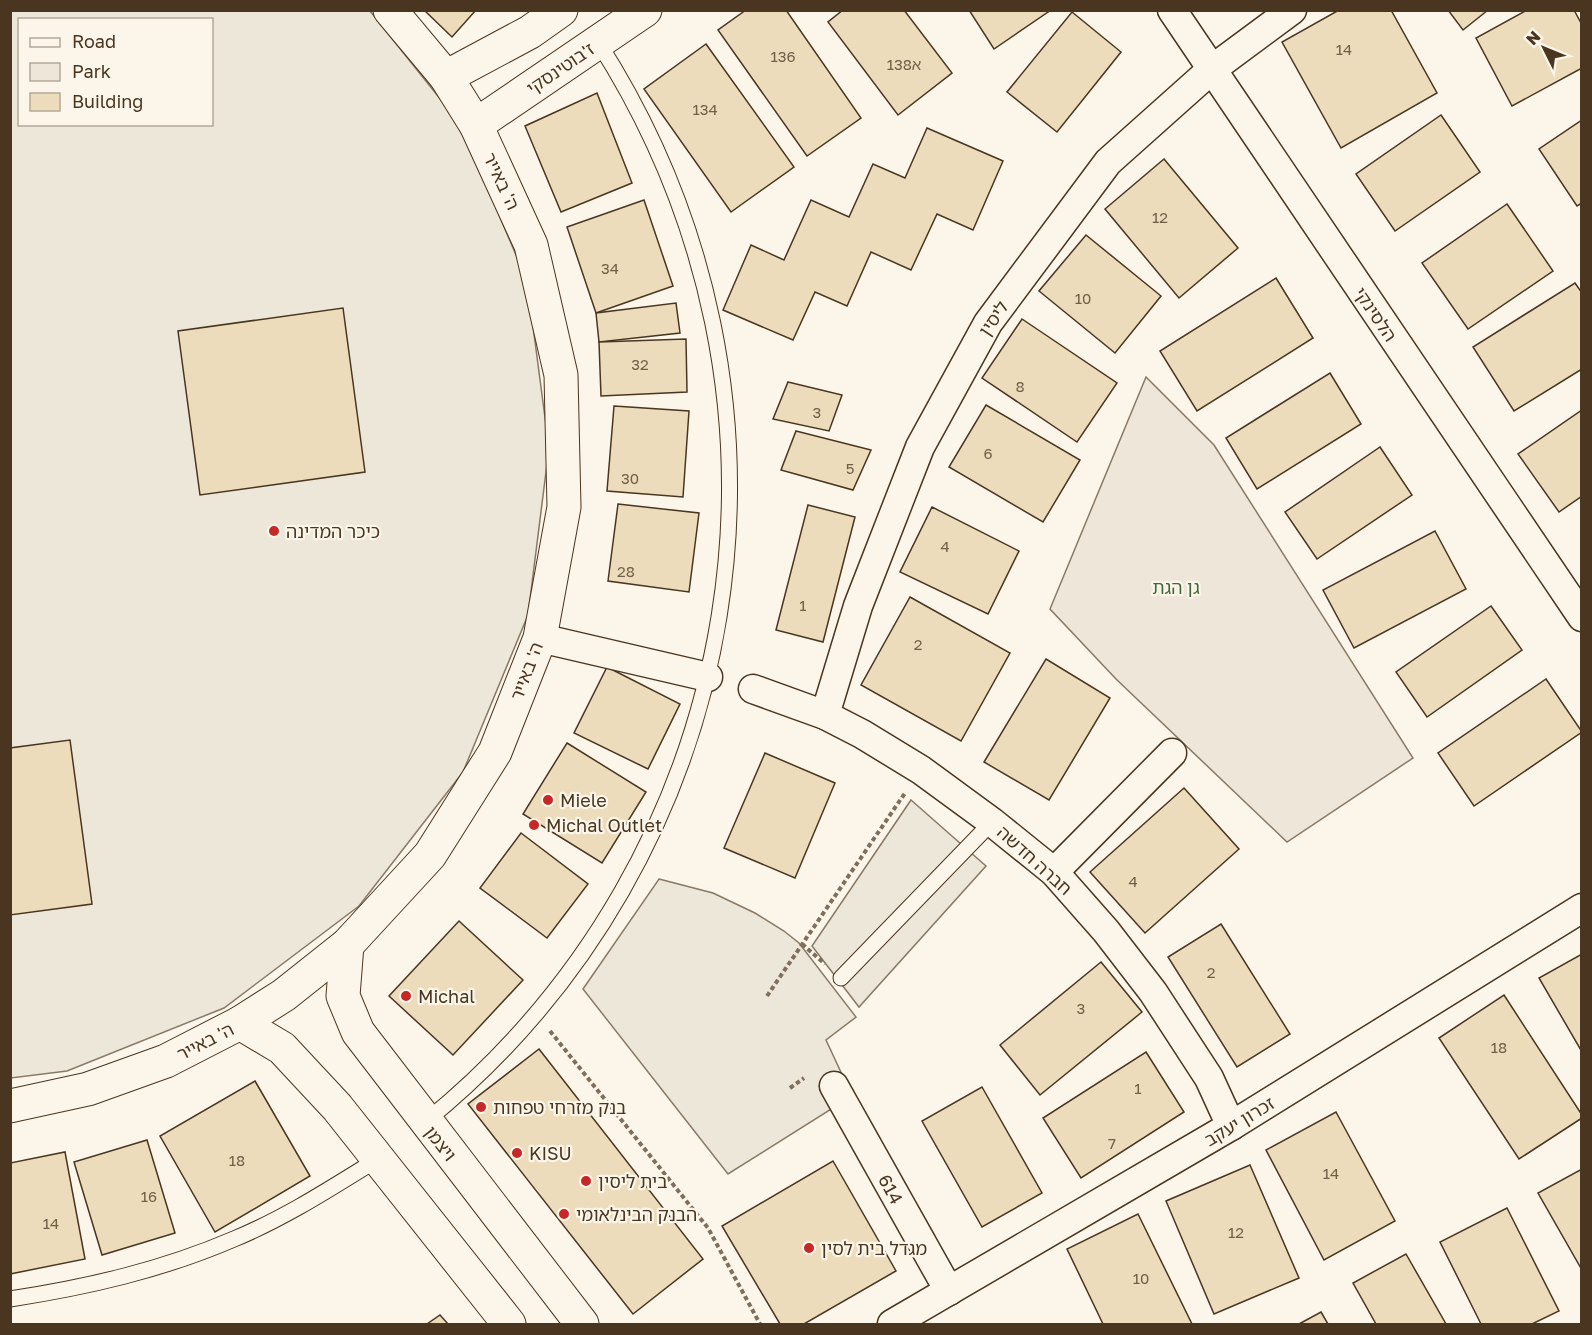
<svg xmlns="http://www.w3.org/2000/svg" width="1592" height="1335" font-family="'Golos Text','Noto Sans Hebrew',sans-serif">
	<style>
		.green { fill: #ede6d9; stroke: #887966; stroke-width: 1.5 }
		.parking { fill: #ede7d9; stroke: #887966; stroke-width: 1.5; fill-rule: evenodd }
		.building { fill: #ecdcbc; stroke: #4a3520; stroke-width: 1.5 }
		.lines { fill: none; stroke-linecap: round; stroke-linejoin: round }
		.service-casing { stroke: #4a3520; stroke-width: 17 }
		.minor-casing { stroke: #4a3520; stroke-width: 31 }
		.tertiary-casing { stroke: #4a3520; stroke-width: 35 }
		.path { stroke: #7f6f5c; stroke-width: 4; stroke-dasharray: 4.5 3; stroke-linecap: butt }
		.service { stroke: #fbf6e9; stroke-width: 15 }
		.minor { stroke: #fbf6e9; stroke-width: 28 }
		.tertiary { stroke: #fbf6e9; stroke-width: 33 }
		.poi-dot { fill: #c62828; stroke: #fbf6e9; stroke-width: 2 }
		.labels { text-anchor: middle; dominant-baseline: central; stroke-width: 4.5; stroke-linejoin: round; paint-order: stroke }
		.number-label { font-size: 15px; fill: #725f47 }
		.street-label { font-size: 18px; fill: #4a3520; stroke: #fbf6e9 }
		.poi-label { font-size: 18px; fill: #4a3520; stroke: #fbf6e9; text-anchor: start }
		.park-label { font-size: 18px; fill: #436837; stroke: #fbf6e9 }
	</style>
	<rect width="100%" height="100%" fill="#fbf6e9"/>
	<!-- green -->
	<path class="green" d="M1146 377 1214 445 1413 758 1287 842 1116 679 1050 609Z"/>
	<!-- parking -->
	<g class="parking">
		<path d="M10 11H370L461 125 527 281 549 448 528 615 463 772 359 906 224 1008 67 1071 11 1078ZM20 20H212V124H20Z"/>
		<path d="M911 800 986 866 859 1007 812 946Z"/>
		<path d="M659 879 713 893 755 913 784 931 799 943 856 1017 826 1040 852 1096 728 1174 583 989Z"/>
	</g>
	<!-- building -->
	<g class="building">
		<path d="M424 10H476L452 37Z"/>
		<path d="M746 10H786L861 118 807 156 718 30Z"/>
		<path d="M843 10H904L952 73 898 115 828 22Z"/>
		<path d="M969 10H1051L994 49Z"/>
		<path d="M1339 10H1391L1437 93 1341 148 1282 42Z"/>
		<path d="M1448 10H1488L1463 30Z"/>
		<path d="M1527 10H1574L1582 25V68L1512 106 1476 38Z"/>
		<path d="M1072 12 1121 52 1057 132 1007 92Z"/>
		<path d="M706 44 794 167 731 212 644 89Z"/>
		<path d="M597 93 632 183 561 212 525 126Z"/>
		<path d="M1441 115 1480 172 1395 231 1356 174Z"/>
		<path d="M1582 120V203L1577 206 1539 149Z"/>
		<path d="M927 128 1003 161 973 230 937 214 911 270 871 252 847 306 815 292 793 340 723 310 751 245 784 260 811 200 849 217 873 164 905 178Z"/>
		<path d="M1164 159 1238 248 1179 298 1105 209Z"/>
		<path d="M644 200 673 286 596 313 567 227Z"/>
		<path d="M1507 204 1553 271 1468 329 1422 263Z"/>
		<path d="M1086 235 1161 296 1115 353 1039 291Z"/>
		<path d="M1276 278 1313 338 1197 411 1160 351Z"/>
		<path d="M1575 283 1582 293V369L1514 411 1473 347Z"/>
		<path d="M676 303 680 333 599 342 596 313Z"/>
		<path d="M343 308 365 472 200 495 178 331Z"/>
		<path d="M1022 319 1117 383 1077 442 982 378Z"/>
		<path d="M686 339 687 392 601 396 599 342Z"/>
		<path d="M1330 373 1361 424 1257 489 1226 438Z"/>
		<path d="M788 382 842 395 829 431 773 419Z"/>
		<path d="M986 405 1080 460 1043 522 949 467Z"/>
		<path d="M614 406 689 411 683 497 607 491Z"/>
		<path d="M1582 410V496L1559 512 1518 454Z"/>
		<path d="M796 431 871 450 853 490 781 470Z"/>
		<path d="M1380 447 1412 495 1317 559 1285 512Z"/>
		<path d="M618 504 699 513 689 592 608 581Z"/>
		<path d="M808 505 855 517 823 642 776 630Z"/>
		<path d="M932 507 1019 551 988 614 900 572Z"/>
		<path d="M1435 531 1466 589 1354 648 1323 590Z"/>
		<path d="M910 597 1010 653 961 741 861 685Z"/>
		<path d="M1491 606 1522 650 1427 717 1396 672Z"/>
		<path d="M1046 659 1110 698 1049 800 984 762Z"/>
		<path d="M607 667 680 704 648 769 574 733Z"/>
		<path d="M1546 679 1582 732 1474 806 1438 753Z"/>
		<path d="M70 740 92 904 10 915V748Z"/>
		<path d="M567 743 646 792 602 863 523 814Z"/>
		<path d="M765 753 835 783 795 878 724 848Z"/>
		<path d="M1184 788 1239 849 1145 933 1090 872Z"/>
		<path d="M521 833 588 884 547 938 480 888Z"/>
		<path d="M459 921 523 980 453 1055 389 996Z"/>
		<path d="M1221 924 1290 1034 1237 1067 1168 957Z"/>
		<path d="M1582 954V1052L1539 978Z"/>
		<path d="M1101 962 1142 1012 1040 1095 1000 1045Z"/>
		<path d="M1504 995 1582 1115V1118L1519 1159 1439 1038Z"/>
		<path d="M539 1049 703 1259 633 1314 468 1104Z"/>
		<path d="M1146 1052 1184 1112 1081 1178 1043 1118Z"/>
		<path d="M255 1081 310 1176 215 1232 160 1136Z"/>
		<path d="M982 1087 1042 1193 982 1227 922 1121Z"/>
		<path d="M1336 1112 1395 1221 1324 1260 1266 1150Z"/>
		<path d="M147 1140 175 1233 102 1255 74 1162Z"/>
		<path d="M65 1152 85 1259 10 1274V1163Z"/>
		<path d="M833 1161 896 1271 804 1324H780L722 1226Z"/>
		<path d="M1250 1165 1299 1278 1214 1314 1166 1201Z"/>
		<path d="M1582 1169V1270L1538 1193Z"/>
		<path d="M1507 1208 1559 1311 1532 1324H1481L1440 1242Z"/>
		<path d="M1138 1214 1192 1324H1103L1067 1249Z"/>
		<path d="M1406 1254 1446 1324H1376L1353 1283Z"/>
		<path d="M1321 1312 1328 1324H1299Z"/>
		<path d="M440 1315 448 1324H427Z"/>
	</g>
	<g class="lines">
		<defs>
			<g id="service">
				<path d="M841 978 992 822"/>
				<path d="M425 1122C752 857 825 396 598 42"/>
				<path d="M10 1299C88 1287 162 1270 234 1239 285 1218 331 1188 378 1159"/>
			</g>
			<g id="minor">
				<path d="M1172 10 1582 617"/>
				<path d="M540 638 708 677"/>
				<path d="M753 689 825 715 862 734 921 770 992 822 1054 872 1106 931 1153 992 1209 1078 1231 1126"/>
				<path d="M825 715 858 606 920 447 988 323 1108 162 1211 70 1292 10"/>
				<path d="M1054 872 1172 753"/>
				<path d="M834 1086 949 1291"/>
				<path d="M892 1324 1231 1126 1582 908"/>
			</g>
			<g id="tertiary">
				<path d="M446 77 530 32 561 10"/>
				<path d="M476 125 645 10"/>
				<path d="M347 945 343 996 358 1032 582 1324"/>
				<path d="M240 1023 282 1048 337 1107 509 1324"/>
				<path d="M10 1106 88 1089 166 1061 240 1023 284 995 347 945 430 855 495 752 540 638 564 507 561 375 531 245 476 125 446 77 390 10"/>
			</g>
		</defs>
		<!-- service casing -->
		<use href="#service" class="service-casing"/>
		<!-- minor casing -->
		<use href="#minor" class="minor-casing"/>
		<!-- tertiary casing -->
		<use href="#tertiary" class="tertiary-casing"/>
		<!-- path -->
		<g class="path">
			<path d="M802 944 825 964"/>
			<path d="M767 996 905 793"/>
			<path d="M550 1031 708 1228 760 1324"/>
			<path d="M790 1088 804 1078"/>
		</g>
		<!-- service -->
		<use href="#service" class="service"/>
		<!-- minor -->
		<use href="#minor" class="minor"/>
		<!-- tertiary -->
		<use href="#tertiary" class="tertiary"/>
	</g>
	<!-- markers -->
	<g class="poi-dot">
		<circle cx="274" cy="531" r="6"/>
		<circle cx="548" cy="800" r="6"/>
		<circle cx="534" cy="825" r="6"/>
		<circle cx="406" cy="996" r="6"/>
		<circle cx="481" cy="1107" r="6"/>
		<circle cx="517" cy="1153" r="6"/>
		<circle cx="586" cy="1181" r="6"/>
		<circle cx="564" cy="1214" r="6"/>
		<circle cx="809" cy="1248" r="6"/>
	</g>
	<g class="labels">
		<!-- number labels -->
		<g class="number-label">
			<text x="1344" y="49">14</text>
			<text x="783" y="56">136</text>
			<text x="904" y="64">138א</text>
			<text x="705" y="109">134</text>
			<text x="1160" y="217">12</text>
			<text x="610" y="268">34</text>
			<text x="1083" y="298">10</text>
			<text x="640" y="364">32</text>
			<text x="1020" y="386">8</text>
			<text x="817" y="412">3</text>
			<text x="988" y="453">6</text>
			<text x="850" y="468">5</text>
			<text x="630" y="478">30</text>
			<text x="945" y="546">4</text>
			<text x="626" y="571">28</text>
			<text x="803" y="605">1</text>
			<text x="918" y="644">2</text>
			<text x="1133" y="881">4</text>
			<text x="1211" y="972">2</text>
			<text x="1081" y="1008">3</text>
			<text x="1499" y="1047">18</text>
			<text x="1138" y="1088">1</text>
			<text x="1112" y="1143">7</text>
			<text x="237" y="1160">18</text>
			<text x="1331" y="1173">14</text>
			<text x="149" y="1196">16</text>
			<text x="51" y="1223">14</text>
			<text x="1236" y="1232">12</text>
			<text x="1141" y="1278">10</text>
		</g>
		<!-- street labels -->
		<g class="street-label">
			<text transform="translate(560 68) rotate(-34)">ז'בוטינסקי</text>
			<text transform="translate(502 181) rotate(65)">ה' באייר</text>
			<text transform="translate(1376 314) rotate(56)">הלסינקי</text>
			<text transform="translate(993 318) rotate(-56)">ליסין</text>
			<text transform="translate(526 671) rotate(-69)">ה' באייר</text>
			<text transform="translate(1035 860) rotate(42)">חברה חדשה</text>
			<text transform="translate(205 1041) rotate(-27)">ה' באייר</text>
			<text transform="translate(1239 1121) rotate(-31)">זכרון יעקב</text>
			<text transform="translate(441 1143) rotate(52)">ויצמן</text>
			<text transform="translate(891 1189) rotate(61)">614</text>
		</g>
		<!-- poi labels -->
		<g class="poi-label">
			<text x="286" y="531">כיכר המדינה</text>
			<text x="560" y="800">Miele</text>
			<text x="546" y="825">Michal Outlet</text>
			<text x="418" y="996">Michal</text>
			<text x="493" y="1107">בנק מזרחי טפחות</text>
			<text x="529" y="1153">KISU</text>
			<text x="598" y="1181">בית ליסין</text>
			<text x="576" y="1214">הבנק הבינלאומי</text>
			<text x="821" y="1248">מגדל בית לסין</text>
		</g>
		<!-- park labels -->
		<g class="park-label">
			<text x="1176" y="587">גן הגת</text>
		</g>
	</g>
	<!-- border -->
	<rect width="1592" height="1335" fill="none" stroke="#4a3520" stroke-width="24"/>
	<!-- legend -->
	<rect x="18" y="18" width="195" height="108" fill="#fbf6e9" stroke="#b4a999" stroke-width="1.5"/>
	<rect x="30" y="38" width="30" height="9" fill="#fbf6e9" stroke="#b4a999" stroke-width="1.5"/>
	<text x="72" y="48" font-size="18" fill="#4a3520">Road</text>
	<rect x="30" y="63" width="30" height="18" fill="#ede6d9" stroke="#b4a999" stroke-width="1.5"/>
	<text x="72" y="78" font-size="18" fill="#4a3520">Park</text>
	<rect x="30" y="93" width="30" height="18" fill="#ecdcbc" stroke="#b4a999" stroke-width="1.5"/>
	<text x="72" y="108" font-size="18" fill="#4a3520">Building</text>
	<!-- north arrow -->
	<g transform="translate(1544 48) rotate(313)" stroke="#fbf6e9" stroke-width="4.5" paint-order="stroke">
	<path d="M0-4.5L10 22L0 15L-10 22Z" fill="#4a3520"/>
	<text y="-9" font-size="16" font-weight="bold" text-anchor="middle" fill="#4a3520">N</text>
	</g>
</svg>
